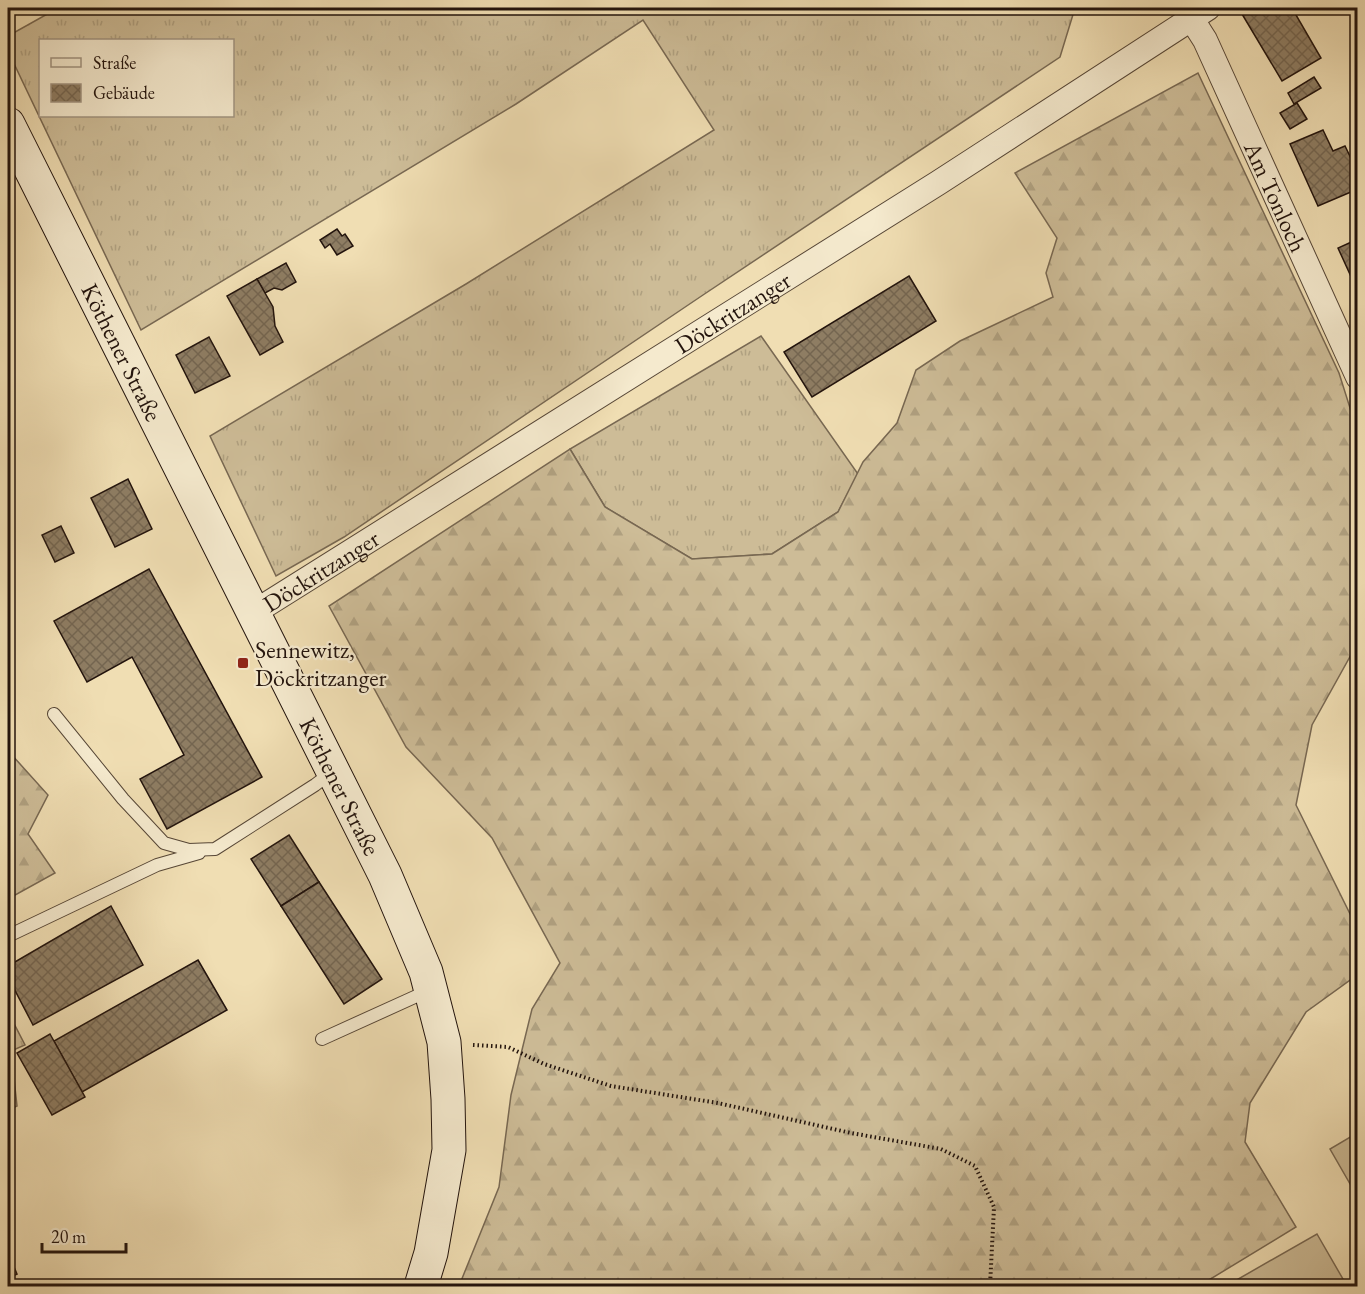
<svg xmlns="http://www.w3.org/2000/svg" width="1365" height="1294" font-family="'EB Garamond',serif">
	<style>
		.grass { fill: url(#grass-tufts); stroke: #786852; stroke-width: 1.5; fill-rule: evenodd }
		.forest { fill: url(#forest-firs); stroke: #786852; stroke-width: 1.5 }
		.pitch { fill: #cdbc97; stroke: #786852; stroke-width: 1.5 }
		.building { fill: url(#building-cross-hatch); stroke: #23140d; stroke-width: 1.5 }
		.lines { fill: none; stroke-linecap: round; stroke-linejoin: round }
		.lane-casing { stroke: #564636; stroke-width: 14 }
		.street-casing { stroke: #564636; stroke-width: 26 }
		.secondary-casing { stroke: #23140d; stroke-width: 35 }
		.path { stroke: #23140d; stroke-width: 4; stroke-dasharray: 1.5 3; stroke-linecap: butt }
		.lane { stroke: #f5eace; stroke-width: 12 }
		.street { stroke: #f5eace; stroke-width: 24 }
		.secondary { stroke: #f5eace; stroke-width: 33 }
		.poi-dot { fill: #8f2418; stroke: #f5eace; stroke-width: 2 }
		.labels { text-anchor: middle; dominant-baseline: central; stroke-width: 4.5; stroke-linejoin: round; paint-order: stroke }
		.street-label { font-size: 24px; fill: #23140d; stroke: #f5eace }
		.poi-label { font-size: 24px; fill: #23140d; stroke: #f5eace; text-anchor: start }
	</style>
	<defs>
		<pattern id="grass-tufts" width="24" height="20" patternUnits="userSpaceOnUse" patternTransform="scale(1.5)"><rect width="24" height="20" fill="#cdbc97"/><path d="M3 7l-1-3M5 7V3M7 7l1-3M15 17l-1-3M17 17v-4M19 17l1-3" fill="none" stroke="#b0a181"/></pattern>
		<pattern id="forest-firs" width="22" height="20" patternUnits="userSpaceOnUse" patternTransform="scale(1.5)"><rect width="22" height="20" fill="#cdbc97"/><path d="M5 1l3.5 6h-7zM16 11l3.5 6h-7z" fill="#b0a181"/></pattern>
		<pattern id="building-cross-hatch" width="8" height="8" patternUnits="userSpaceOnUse" patternTransform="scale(1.5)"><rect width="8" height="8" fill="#8e7d63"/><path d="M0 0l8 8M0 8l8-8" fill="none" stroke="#746550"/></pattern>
	</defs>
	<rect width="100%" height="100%" fill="#f0deb3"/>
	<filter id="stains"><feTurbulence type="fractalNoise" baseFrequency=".00333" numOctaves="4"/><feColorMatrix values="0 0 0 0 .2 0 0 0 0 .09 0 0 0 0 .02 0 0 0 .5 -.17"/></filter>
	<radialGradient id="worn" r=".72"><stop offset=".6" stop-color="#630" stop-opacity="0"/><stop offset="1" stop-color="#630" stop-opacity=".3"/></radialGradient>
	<!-- grass -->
	<g class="grass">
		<path d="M58 8H1075L1060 57 703 295 344 537 276 576 210 436 466 284 714 130 643 20 516 104 141 330 8 51V36ZM40 40H232V116H40Z"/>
		<path d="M761 336 858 474 838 512 772 554 692 559 605 507 570 449Z"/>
		<path d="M8 1012 25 1045 11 1051 17 1106 8 1110Z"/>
	</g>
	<!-- forest -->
	<g class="forest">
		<path d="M1198 73 1339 373 1357 430V644L1312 725 1296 805 1357 928V975L1306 1012 1250 1103 1245 1142 1296 1227 1199 1286H459L499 1187 511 1095 532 1009 560 963 492 838 406 747 329 606 570 449 605 507 692 559 772 554 838 512 863 462 897 423 916 370 960 341 1053 297 1046 273 1057 238 1015 173Z"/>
		<path d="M11 754 48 795 28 834 55 873 8 899V755Z"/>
	</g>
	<!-- pitch -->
	<g class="pitch">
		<path d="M1357 1133V1196L1330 1149Z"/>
		<path d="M1317 1234 1347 1286H1226Z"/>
	</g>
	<!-- building -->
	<g class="building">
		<path d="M1254 8H1292L1321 58 1282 81 1242 14Z"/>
		<path d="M1314 77 1321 88 1294 104 1288 93Z"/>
		<path d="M1297 103 1307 119 1290 129 1280 113Z"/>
		<path d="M1323 130 1333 151 1345 146 1358 173V189L1318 206 1290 144Z"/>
		<path d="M337 229 342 236 345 234 353 246 337 255 330 244 325 248 320 240Z"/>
		<path d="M1358 239V292L1338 248Z"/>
		<path d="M286 263 296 282 282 290 274 288 265 293 257 279Z"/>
		<path d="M909 276 936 321 812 397 784 352Z"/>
		<path d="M257 279 273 307 275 326 283 342 260 355 227 296Z"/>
		<path d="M209 337 230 376 195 393 176 355Z"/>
		<path d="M128 479 152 529 115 547 91 498Z"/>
		<path d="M61 526 74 553 55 562 42 535Z"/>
		<path d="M149 569 262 777 167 829 140 779 184 755 132 657 87 682 54 621Z"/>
		<path d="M289 835 319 882 281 906 251 859Z"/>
		<path d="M319 882 382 979 344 1004 281 906Z"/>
		<path d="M111 906 143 965 33 1025 8 977V966Z"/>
		<path d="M198 960 227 1010 82 1092 54 1041Z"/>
		<path d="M50 1034 85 1097 52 1115 17 1053Z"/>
		<path d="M8 1253 17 1274 8 1278Z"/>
	</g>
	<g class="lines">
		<defs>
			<g id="lane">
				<path d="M54 714 123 799 164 843 189 850 215 849 315 785 332 772"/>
				<path d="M8 936 157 865 199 853"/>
				<path d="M322 1039 430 990"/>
			</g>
			<g id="street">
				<path id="s1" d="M1191 18 1205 40 1358 377"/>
				<path id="s2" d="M253 613 938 183 1208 8"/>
			</g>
			<g id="secondary">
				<path id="s3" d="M8 124 385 875 426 972 444 1042 448 1099 449 1150 431 1253 421 1286"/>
			</g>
		</defs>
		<!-- lane casing -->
		<use href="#lane" class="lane-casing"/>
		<!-- street casing -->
		<use href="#street" class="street-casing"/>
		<!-- secondary casing -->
		<use href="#secondary" class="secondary-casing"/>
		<!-- path -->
		<path class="path" d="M473 1045 508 1047 544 1064 611 1086 718 1103 851 1133 941 1149 975 1166 994 1207 990 1286"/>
		<!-- lane -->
		<use href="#lane" class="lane"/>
		<!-- street -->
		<use href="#street" class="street"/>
		<!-- secondary -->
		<use href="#secondary" class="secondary"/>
	</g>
	<!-- markers -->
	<rect class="poi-dot" x="237" y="657" width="12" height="12" rx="3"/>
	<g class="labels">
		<!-- street labels -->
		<g class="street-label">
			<text stroke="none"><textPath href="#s1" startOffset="198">Am Tonloch</textPath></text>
			<text stroke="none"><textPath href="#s2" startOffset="566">Döckritzanger</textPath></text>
			<text stroke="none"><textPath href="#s3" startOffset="255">Köthener Straße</textPath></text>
			<text stroke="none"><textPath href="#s2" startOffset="80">Döckritzanger</textPath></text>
			<text stroke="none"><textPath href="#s3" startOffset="741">Köthener Straße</textPath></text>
		</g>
		<!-- poi labels -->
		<g class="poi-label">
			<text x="255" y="649">Sennewitz,<tspan x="255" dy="28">Döckritzanger</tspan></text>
		</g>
	</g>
	<!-- margin -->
	<rect width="1365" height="1294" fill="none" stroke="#f0deb3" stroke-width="30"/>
	<rect x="9" y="9" width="1347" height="1276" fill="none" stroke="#23140d" stroke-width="3"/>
	<rect x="15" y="15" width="1335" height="1264" fill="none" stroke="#23140d" stroke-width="1.5"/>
	<!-- legend -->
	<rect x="39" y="39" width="195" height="78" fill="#f5eace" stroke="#a19481" stroke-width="1.5"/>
	<rect x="51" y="58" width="30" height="9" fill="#f5eace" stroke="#a19481" stroke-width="1.5"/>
	<text x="93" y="69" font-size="18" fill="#23140d">Straße</text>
	<rect x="51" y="84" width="30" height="18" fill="url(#building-cross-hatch)" stroke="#a19481" stroke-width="1.5"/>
	<text x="93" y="99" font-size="18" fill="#23140d">Gebäude</text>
	<!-- scale -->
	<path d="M42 1243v9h84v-9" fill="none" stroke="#23140d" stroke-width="3"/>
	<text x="51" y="1243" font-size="18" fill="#23140d" stroke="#f5eace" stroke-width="4.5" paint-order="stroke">20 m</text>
	<rect width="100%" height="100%" filter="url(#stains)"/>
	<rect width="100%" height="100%" fill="url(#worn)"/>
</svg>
